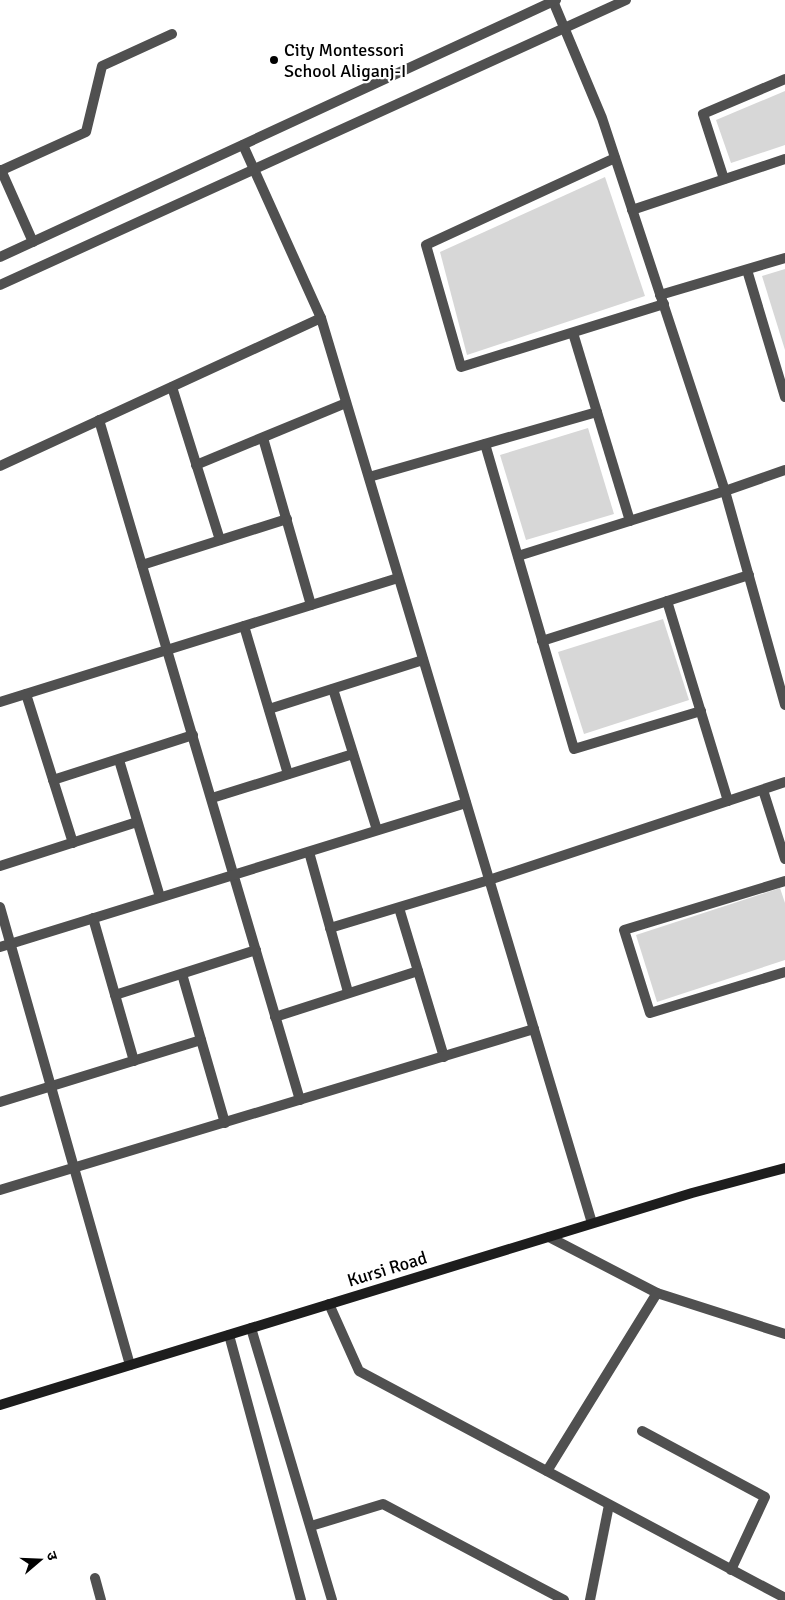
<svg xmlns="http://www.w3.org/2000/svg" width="785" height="1600" font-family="Signika,'Noto Sans Devanagari',sans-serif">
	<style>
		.green { fill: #d7d7d7 }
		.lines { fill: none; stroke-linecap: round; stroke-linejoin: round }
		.service { stroke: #505050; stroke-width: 10 }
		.minor { stroke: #505050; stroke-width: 10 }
		.tertiary { stroke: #505050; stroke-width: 10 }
		.secondary { stroke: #1d1d1d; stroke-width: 10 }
		.poi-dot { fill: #000; stroke: #fff; stroke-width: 2 }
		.labels { text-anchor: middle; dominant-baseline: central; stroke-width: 4.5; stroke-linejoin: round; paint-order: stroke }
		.poi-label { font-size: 18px; fill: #000; stroke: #fff; text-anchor: start }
		.street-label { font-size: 18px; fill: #000; stroke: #fff }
	</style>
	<rect width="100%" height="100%" fill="#fff"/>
	<!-- green -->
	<g class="green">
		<path d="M785 91V145L731 163 716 120Z"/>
		<path d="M605 177 645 296 467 355 440 252Z"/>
		<path d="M785 269V350L762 276Z"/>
		<path d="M588 428 614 514 526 540 500 455Z"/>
		<path d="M663 619 689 700 584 734 558 652Z"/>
		<path d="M780 888 785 903V960L657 1002 636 935Z"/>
	</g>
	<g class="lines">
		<!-- service -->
		<g class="service">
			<path d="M615 158 426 245 461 367 664 304"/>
			<path d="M1 170 33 242"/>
			<path d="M0 171 86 132 102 66 172 34"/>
			<path d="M724 179 703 114 785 79"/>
			<path d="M632 210 785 159"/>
			<path d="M747 270 785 397"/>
			<path d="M660 295 785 258"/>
			<path d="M573 333 630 521"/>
			<path d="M172 387 220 540"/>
			<path d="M99 420 300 1100"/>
			<path d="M263 438 311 605"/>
			<path d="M485 444 574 749 701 711"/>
			<path d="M196 465 346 403"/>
			<path d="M369 477 597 412"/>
			<path d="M725 491 785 705"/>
			<path d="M518 556 725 491 785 470"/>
			<path d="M142 565 287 519"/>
			<path d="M667 601 728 801"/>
			<path d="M244 626 288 774"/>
			<path d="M542 641 749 575"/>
			<path d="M333 689 377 830"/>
			<path d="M26 694 73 843"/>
			<path d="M269 709 423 660"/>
			<path d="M119 760 160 897"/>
			<path d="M53 780 193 735"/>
			<path d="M212 798 353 754"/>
			<path d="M309 852 348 992"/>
			<path d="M0 866 137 822"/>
			<path d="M785 881 624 930 650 1013 785 972"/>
			<path d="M399 908 444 1057"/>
			<path d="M93 918 134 1061"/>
			<path d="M330 928 489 880"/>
			<path d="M10 944 466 803"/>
			<path d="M182 974 225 1123"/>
			<path d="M115 995 256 950"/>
			<path d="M275 1017 418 971"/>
			<path d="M0 1102 201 1040"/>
		</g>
		<!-- minor -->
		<g class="minor">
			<path d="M553 1 602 118 725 491"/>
			<path d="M0 466 321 318"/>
			<path d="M0 702 398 578"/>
			<path d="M763 790 785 859"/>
			<path d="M489 880 785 782"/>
			<path d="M0 907 130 1365"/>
			<path d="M0 947 10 944"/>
			<path d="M0 1190 534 1029"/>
			<path d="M549 1237 657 1293 785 1334"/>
			<path d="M329 1304 359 1371 785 1598"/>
			<path d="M642 1431 765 1497 731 1570"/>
			<path d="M547 1471 657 1293"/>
			<path d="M311 1526 383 1504 564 1600"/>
			<path d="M95 1578 101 1600"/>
			<path d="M590 1600 609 1505"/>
		</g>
		<!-- tertiary -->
		<g class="tertiary">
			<path d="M243 145 321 318 592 1223"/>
			<path d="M0 257 556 0"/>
			<path d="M0 285 626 0"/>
			<path d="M251 1328 332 1600"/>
			<path d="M229 1335 301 1600"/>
		</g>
		<!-- secondary -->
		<path class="secondary" d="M0 1405 692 1193 785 1168"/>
	</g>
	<!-- markers -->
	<circle class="poi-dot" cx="274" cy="60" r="5"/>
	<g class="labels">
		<!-- poi labels -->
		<g class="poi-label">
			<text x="284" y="50">City Montessori<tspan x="284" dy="21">School Aliganj-I</tspan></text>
		</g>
		<!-- street labels -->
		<g class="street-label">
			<text transform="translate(387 1269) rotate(-17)">Kursi Road</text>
		</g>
	</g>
	<!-- north arrow -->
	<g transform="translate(40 1560) rotate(71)" stroke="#ffffff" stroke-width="4" paint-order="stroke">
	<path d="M0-4L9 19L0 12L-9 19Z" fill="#000000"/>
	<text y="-8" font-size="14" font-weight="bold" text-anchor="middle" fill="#000000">उ</text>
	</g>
</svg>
